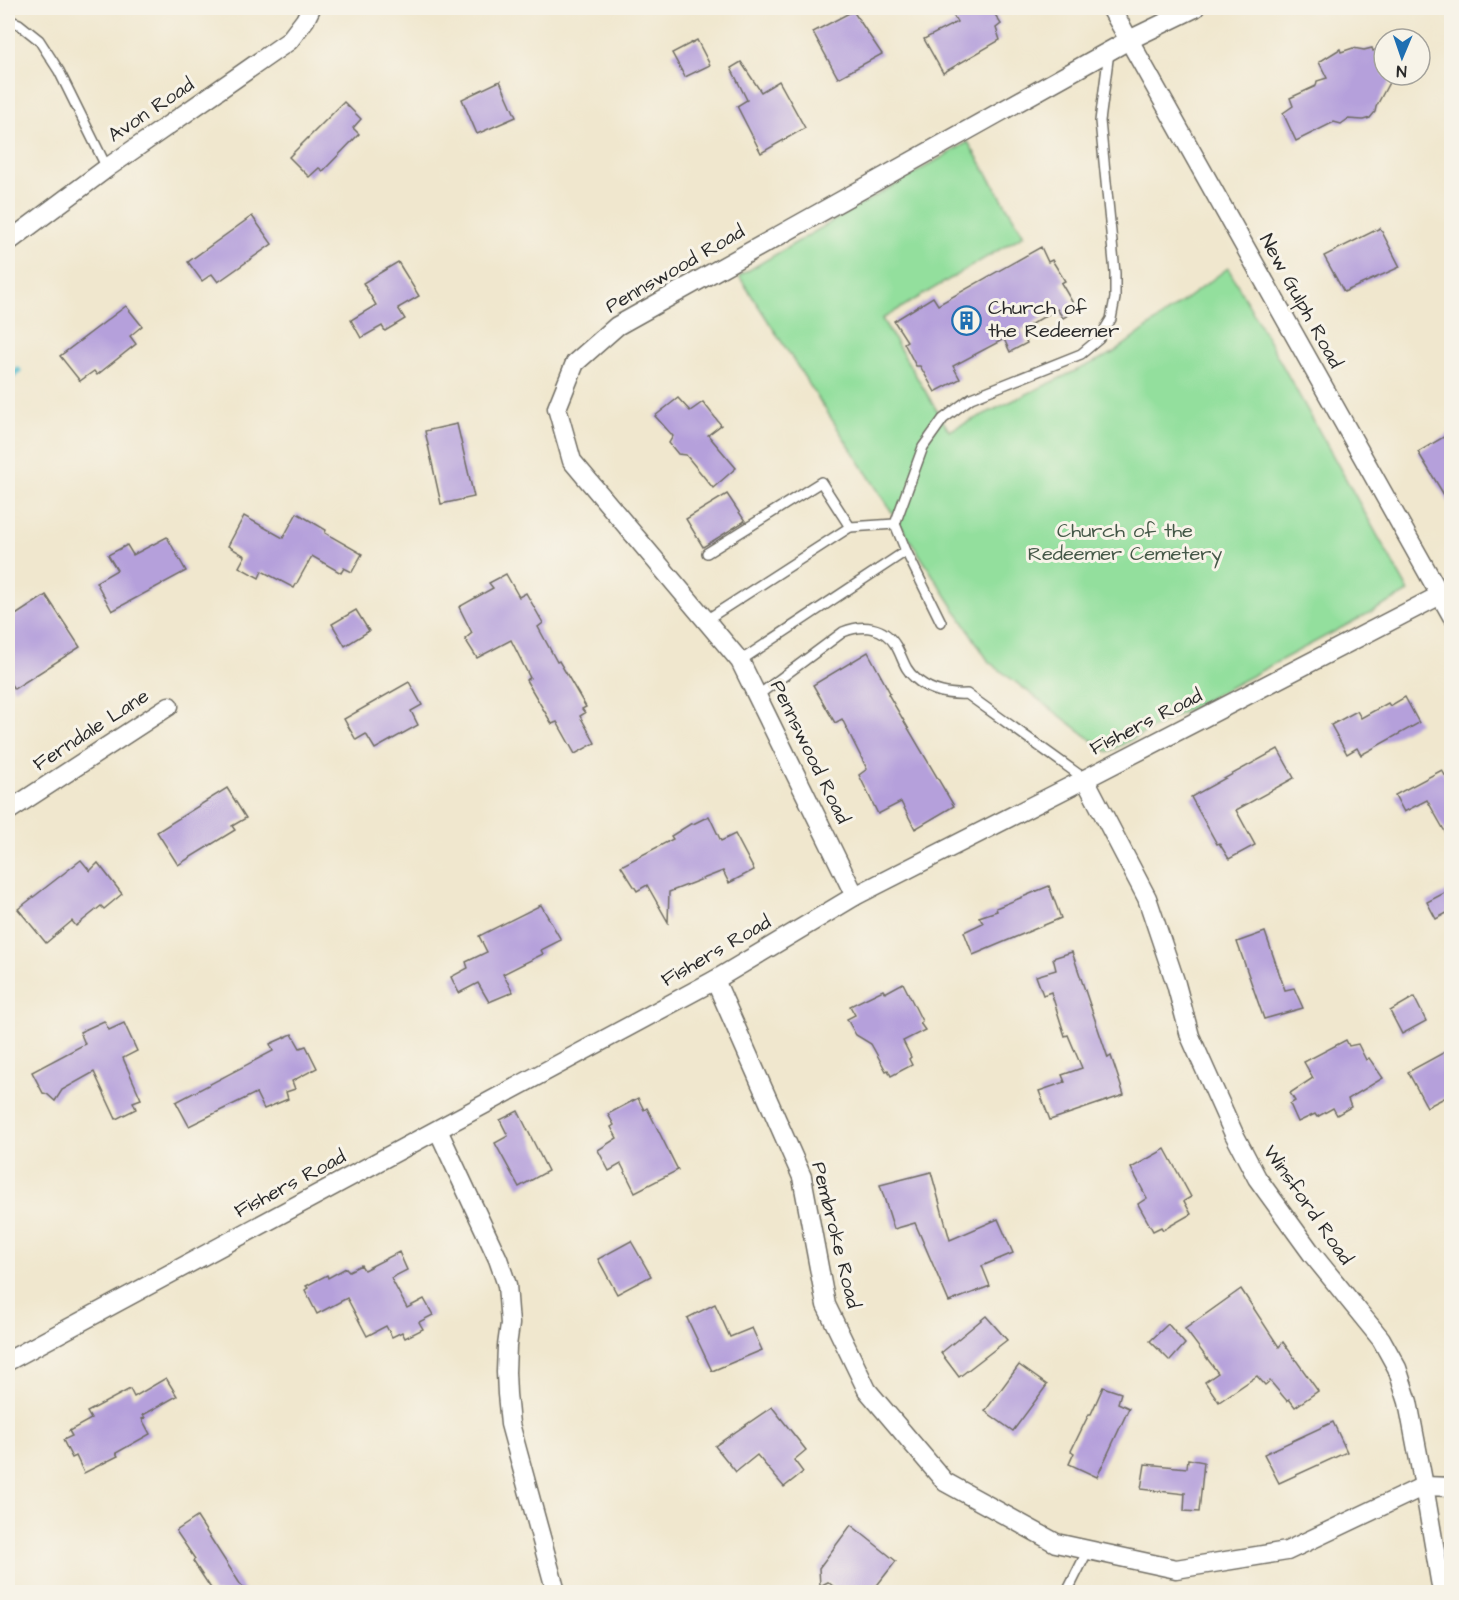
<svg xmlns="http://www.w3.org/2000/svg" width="1459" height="1600" font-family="'Architects Daughter',sans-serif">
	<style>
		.green { fill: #93df9d; stroke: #5f8564; stroke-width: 1.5 }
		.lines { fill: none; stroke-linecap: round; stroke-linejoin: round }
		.stream { stroke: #52bdce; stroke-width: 7 }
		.building { fill: #b5a0db }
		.lane-casing { stroke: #706d64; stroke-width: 12 }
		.street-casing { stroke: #706d64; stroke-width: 21 }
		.lane { stroke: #fff; stroke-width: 9 }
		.street { stroke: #fff; stroke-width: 18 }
		.labels { text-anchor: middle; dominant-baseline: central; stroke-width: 6; stroke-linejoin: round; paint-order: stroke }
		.street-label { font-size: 20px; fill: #2b2b2b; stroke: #f7f3e8 }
		.poi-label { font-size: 20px; fill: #2b2b2b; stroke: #f7f3e8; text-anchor: start }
		.park-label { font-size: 20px; fill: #455848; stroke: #f7f3e8 }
	</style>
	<rect width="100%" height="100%" fill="#f7f3e8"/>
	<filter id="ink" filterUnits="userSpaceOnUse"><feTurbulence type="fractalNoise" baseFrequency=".0167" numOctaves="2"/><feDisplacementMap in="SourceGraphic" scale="12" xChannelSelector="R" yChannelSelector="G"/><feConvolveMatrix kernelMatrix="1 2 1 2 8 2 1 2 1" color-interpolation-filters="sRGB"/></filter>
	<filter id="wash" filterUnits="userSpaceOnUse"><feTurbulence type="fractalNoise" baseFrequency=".008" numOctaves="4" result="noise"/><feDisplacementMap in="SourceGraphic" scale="24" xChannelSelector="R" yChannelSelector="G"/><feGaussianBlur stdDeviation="1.35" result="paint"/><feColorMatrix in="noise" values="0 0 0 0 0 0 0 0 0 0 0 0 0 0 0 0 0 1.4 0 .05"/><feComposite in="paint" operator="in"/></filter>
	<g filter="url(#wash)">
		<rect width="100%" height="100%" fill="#f0e7ce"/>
		<!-- green -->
		<path class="green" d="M968 142 1024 235 882 319 949 431 1113 353 1228 268 1409 592 1108 752 989 662 739 276Z"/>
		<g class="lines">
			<!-- stream -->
			<path class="stream" d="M8 379 18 371"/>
		</g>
		<g id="blocks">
			<!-- building -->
			<g class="building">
				<path d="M949 8H991L1001 24 996 28 1000 40 943 73 924 39 957 22Z"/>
				<path d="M853 11 882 54 838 78 813 32Z"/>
				<path d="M697 40 710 65 685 77 672 53Z"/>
				<path d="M1384 47V75H1393L1376 107 1375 112 1370 118 1363 120 1348 119 1341 124 1334 122 1296 141 1283 113 1293 106 1290 98 1316 86 1317 81 1327 78 1319 62 1340 49 1341 52 1353 48 1364 50 1372 48 1373 51Z"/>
				<path d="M741 62 761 92 779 81 805 128 761 153 737 106 747 100 731 68Z"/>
				<path d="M500 81 516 117 477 134 462 99Z"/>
				<path d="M344 102 361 119 353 128 359 134 323 171 319 168 309 177 289 157Z"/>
				<path d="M252 216 272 244 218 282 212 274 202 281 188 262Z"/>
				<path d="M1380 228 1400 267 1344 292 1324 256Z"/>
				<path d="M1041 247 1048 262 1052 260 1065 281 1061 283 1077 310 1063 318 1057 309 1021 330 1027 343 1010 352 1004 339 953 366 960 379 935 392 920 366H916L904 343 907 341 894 321 933 297 938 305Z"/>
				<path d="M398 262 419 296 398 308 405 319 385 331 382 326 361 338 351 320 376 305 363 283Z"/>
				<path d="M126 306 142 326 130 336 136 344 97 375 94 371 80 381 60 356Z"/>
				<path d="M678 398 690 411 703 402 721 425 708 435 736 468 713 488 686 455 678 454 669 443 673 436 655 416Z"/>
				<path d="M457 424 474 497 441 504 425 431Z"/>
				<path d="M1452 432V508L1418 452Z"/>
				<path d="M727 494 745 521 703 547 686 519Z"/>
				<path d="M297 513 326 530 325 533 362 554 352 572 344 568 341 573 312 556 294 588 262 571 259 578 239 567 245 556 228 546 244 516 283 538Z"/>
				<path d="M167 537 186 571 112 611 96 582 117 570 108 555 127 545 133 555Z"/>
				<path d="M506 574 519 597 526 593 543 623 538 627 557 662 559 661 586 707 582 709 585 713 580 716 595 743 575 754 557 722 552 724 526 680 530 678 511 640 477 658 465 639 472 633 459 607 493 588 489 583Z"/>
				<path d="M46 595 80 647 14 689 8 680V620Z"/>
				<path d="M356 610 369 631 345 646 332 624Z"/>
				<path d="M868 652 890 693 888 694 954 806 915 829 901 802 878 814 859 775 867 769 842 719 835 723 813 685Z"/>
				<path d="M409 682 422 705 411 711 418 725 375 749 366 734 356 740 344 719Z"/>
				<path d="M1405 697 1419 723 1361 755 1357 748 1347 754 1331 725 1357 711 1361 718 1388 703 1390 706Z"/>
				<path d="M1278 749 1294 778 1236 810 1255 845 1229 859 1219 843 1217 844 1191 797Z"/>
				<path d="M1442 770 1452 788V844L1427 800 1404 812 1395 795Z"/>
				<path d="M227 788 246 818 232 826 235 830 178 865 157 832Z"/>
				<path d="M709 816 721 841 735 834 754 870 729 883 723 871 669 892 668 922 647 885 637 891 621 866 673 839 671 836 692 823 693 824Z"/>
				<path d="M81 860 90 871 98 863 122 894 104 909 101 906 76 926 72 921 46 943 18 909Z"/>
				<path d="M1049 886 1061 918 973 955 964 932 983 923 979 917 997 911 996 908Z"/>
				<path d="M1452 889V910L1436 919 1427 902Z"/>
				<path d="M541 905 561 940 541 950 543 954 503 974 513 992 489 1002 478 983 459 993 451 977 468 968 466 962 487 952 479 936Z"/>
				<path d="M1265 932 1285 990 1294 988 1303 1008 1264 1019 1237 942Z"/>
				<path d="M1072 952 1108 1058 1111 1056 1124 1095 1050 1120 1039 1091 1065 1082 1062 1075 1082 1068 1068 1035 1065 1036 1051 992 1043 995 1036 976 1056 970 1053 958Z"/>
				<path d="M903 983 922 1021 920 1023 925 1030 903 1041 911 1057 909 1059 912 1065 891 1076 888 1070 886 1071 871 1044 856 1035 847 1019 855 1015 850 1006 883 990 885 993Z"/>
				<path d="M1414 997 1426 1021 1402 1034 1390 1011Z"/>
				<path d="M104 1021 109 1030 124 1023 137 1051 123 1058 141 1099 133 1102 136 1109 116 1119 94 1072 62 1090 55 1101 47 1094 43 1093 32 1072 85 1044 80 1032Z"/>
				<path d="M292 1034 300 1048 306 1046 317 1068 292 1081 295 1089 286 1092 288 1099 264 1109 256 1093 189 1126 176 1102 273 1051 270 1044Z"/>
				<path d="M1346 1040 1349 1046 1358 1044 1366 1060 1369 1058 1383 1078 1348 1099 1351 1107 1337 1115 1333 1108 1317 1117 1315 1114 1298 1122 1290 1104 1295 1101 1290 1093 1313 1078 1304 1062Z"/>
				<path d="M1452 1048V1094L1427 1107 1408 1072Z"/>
				<path d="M638 1098 644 1110 647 1108 678 1170 635 1192 621 1164 609 1171 598 1150 617 1138 611 1127 614 1125 608 1114Z"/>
				<path d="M518 1111 548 1171 519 1187 495 1143 508 1136 500 1120Z"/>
				<path d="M1165 1149 1191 1197 1184 1201 1191 1214 1163 1230 1161 1227 1153 1231 1138 1204 1147 1198 1131 1168Z"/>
				<path d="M931 1172 950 1240 998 1219 1013 1253 982 1266 990 1286 949 1302 915 1223 894 1229 880 1185Z"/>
				<path d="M631 1241 651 1276 617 1294 598 1259Z"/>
				<path d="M399 1252 407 1270 391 1278 407 1308 424 1299 433 1315 419 1322 423 1329 405 1338 402 1332 392 1337 386 1326 367 1336 347 1298 317 1314 305 1290 308 1288 306 1286 327 1275 328 1278 346 1268 349 1271 361 1265 364 1270Z"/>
				<path d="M1241 1289 1279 1347 1283 1342 1318 1391 1295 1407 1289 1399 1287 1401 1270 1381 1265 1385 1257 1376 1219 1402 1205 1382 1218 1373 1185 1329Z"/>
				<path d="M715 1304 730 1337 752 1328 762 1350 712 1371 687 1318Z"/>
				<path d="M986 1316 1007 1340 959 1377 941 1353Z"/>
				<path d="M1168 1324 1185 1344 1170 1361 1150 1341Z"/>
				<path d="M1019 1365 1047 1385 1013 1431 985 1411Z"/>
				<path d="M166 1378 177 1396 143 1415 145 1418 142 1419 150 1434 116 1453 118 1456 84 1473 76 1456 72 1458 63 1440 72 1436 69 1431 91 1419 87 1412 130 1389 134 1397Z"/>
				<path d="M1103 1387 1121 1393 1118 1403 1129 1408 1097 1477 1069 1464 1074 1453 1071 1451 1089 1414H1091Z"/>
				<path d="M772 1407 806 1450 794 1460 803 1472 784 1487 757 1455 736 1472 715 1446Z"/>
				<path d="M1333 1422 1347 1452 1279 1483 1264 1454Z"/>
				<path d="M1188 1459 1204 1462 1199 1512 1184 1511 1185 1492V1494L1141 1489 1145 1464 1187 1468Z"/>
				<path d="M197 1517 246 1593H214L193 1561 195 1559 176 1531Z"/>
				<path d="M851 1525 896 1561 871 1593H841L828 1582 820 1586 819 1568Z"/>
			</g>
		</g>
	</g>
	<g filter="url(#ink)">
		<use href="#blocks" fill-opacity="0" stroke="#706d64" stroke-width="1.5"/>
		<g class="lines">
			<defs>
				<g id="lane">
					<path d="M8 20 19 24 39 40 59 71 107 168"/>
					<path d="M895 524 923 447 943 419 971 398 1081 354 1099 339 1111 319 1115 298V273L1100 121 1109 52"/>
					<path d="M850 527 895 524 906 551"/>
					<path d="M706 620 850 527 821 482 707 553"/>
					<path d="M740 661 906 551 941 622"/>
					<path d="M757 696 843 632C863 624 884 626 896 646 903 658 904 669 915 678 930 692 948 695 967 694L1085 779"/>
					<path d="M1067 1592 1088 1550"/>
				</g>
				<g id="street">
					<path d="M1111 8 1452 616"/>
					<path d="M8 242 107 168 289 41 305 20 311 8"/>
					<path d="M1085 779 1147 898 1176 984 1190 1036 1234 1134 1257 1178 1312 1254 1381 1339 1397 1368 1408 1402 1424 1486 1442 1592"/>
					<path d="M8 811 169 706"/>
					<path d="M855 896 740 661 572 461 557 408 575 363 617 326 1129 40 1195 8"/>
					<path d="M715 980 802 1177 826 1305 867 1390 945 1482 1056 1543 1176 1569 1287 1551 1424 1486 1452 1487"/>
					<path d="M438 1130 498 1259 507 1285 510 1324 507 1346 506 1372 507 1394 510 1424 556 1592"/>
					<path d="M8 1361 715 980 855 896 1085 779 1452 589"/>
				</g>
			</defs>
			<!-- lane casing -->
			<use href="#lane" class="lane-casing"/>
			<!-- street casing -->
			<use href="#street" class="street-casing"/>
			<!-- lane -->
			<use href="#lane" class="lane"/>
			<!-- street -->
			<use href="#street" class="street"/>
		</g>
	</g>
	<!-- icons -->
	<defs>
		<symbol id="building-ring" viewBox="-11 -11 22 22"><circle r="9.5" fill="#f7f3e8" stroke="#1f6fb2" stroke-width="1.5"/><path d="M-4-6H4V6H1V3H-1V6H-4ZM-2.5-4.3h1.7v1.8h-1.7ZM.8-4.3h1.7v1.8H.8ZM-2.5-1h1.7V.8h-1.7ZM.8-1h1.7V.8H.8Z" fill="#1f6fb2"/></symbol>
	</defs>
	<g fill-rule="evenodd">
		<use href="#building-ring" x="950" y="304" width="33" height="33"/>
	</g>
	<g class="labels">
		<!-- street labels -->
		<g class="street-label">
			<text transform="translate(151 110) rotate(-34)">Avon Road</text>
			<text transform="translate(675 269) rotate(-30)">Pennswood Road</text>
			<text transform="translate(1301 301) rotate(61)">New Gulph Road</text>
			<text transform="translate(1146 722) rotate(-27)">Fishers Road</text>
			<text transform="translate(91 730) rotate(-33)">Ferndale Lane</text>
			<text transform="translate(810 752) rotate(64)">Pennswood Road</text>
			<text transform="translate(716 951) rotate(-30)">Fishers Road</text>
			<text transform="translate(290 1184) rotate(-28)">Fishers Road</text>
			<text transform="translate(1308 1205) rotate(55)">Winsford Road</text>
			<text transform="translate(836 1235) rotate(76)">Pembroke Road</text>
		</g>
		<!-- poi labels -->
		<g class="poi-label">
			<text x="988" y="308">Church of<tspan x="988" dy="23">the Redeemer</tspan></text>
		</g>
		<!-- park labels -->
		<g class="park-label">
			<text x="1125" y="531">Church of the<tspan x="1125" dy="23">Redeemer Cemetery</tspan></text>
		</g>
	</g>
	<!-- margin -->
	<rect width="1459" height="1600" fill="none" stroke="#f7f3e8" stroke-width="30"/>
	<!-- north arrow -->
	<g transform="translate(1402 57) rotate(182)"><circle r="28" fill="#f7f3e8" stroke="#a5a39c" stroke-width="1.5"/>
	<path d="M0-4.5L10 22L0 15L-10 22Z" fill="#1f6fb2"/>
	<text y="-9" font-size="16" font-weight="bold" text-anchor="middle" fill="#2b2b2b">N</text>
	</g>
</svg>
